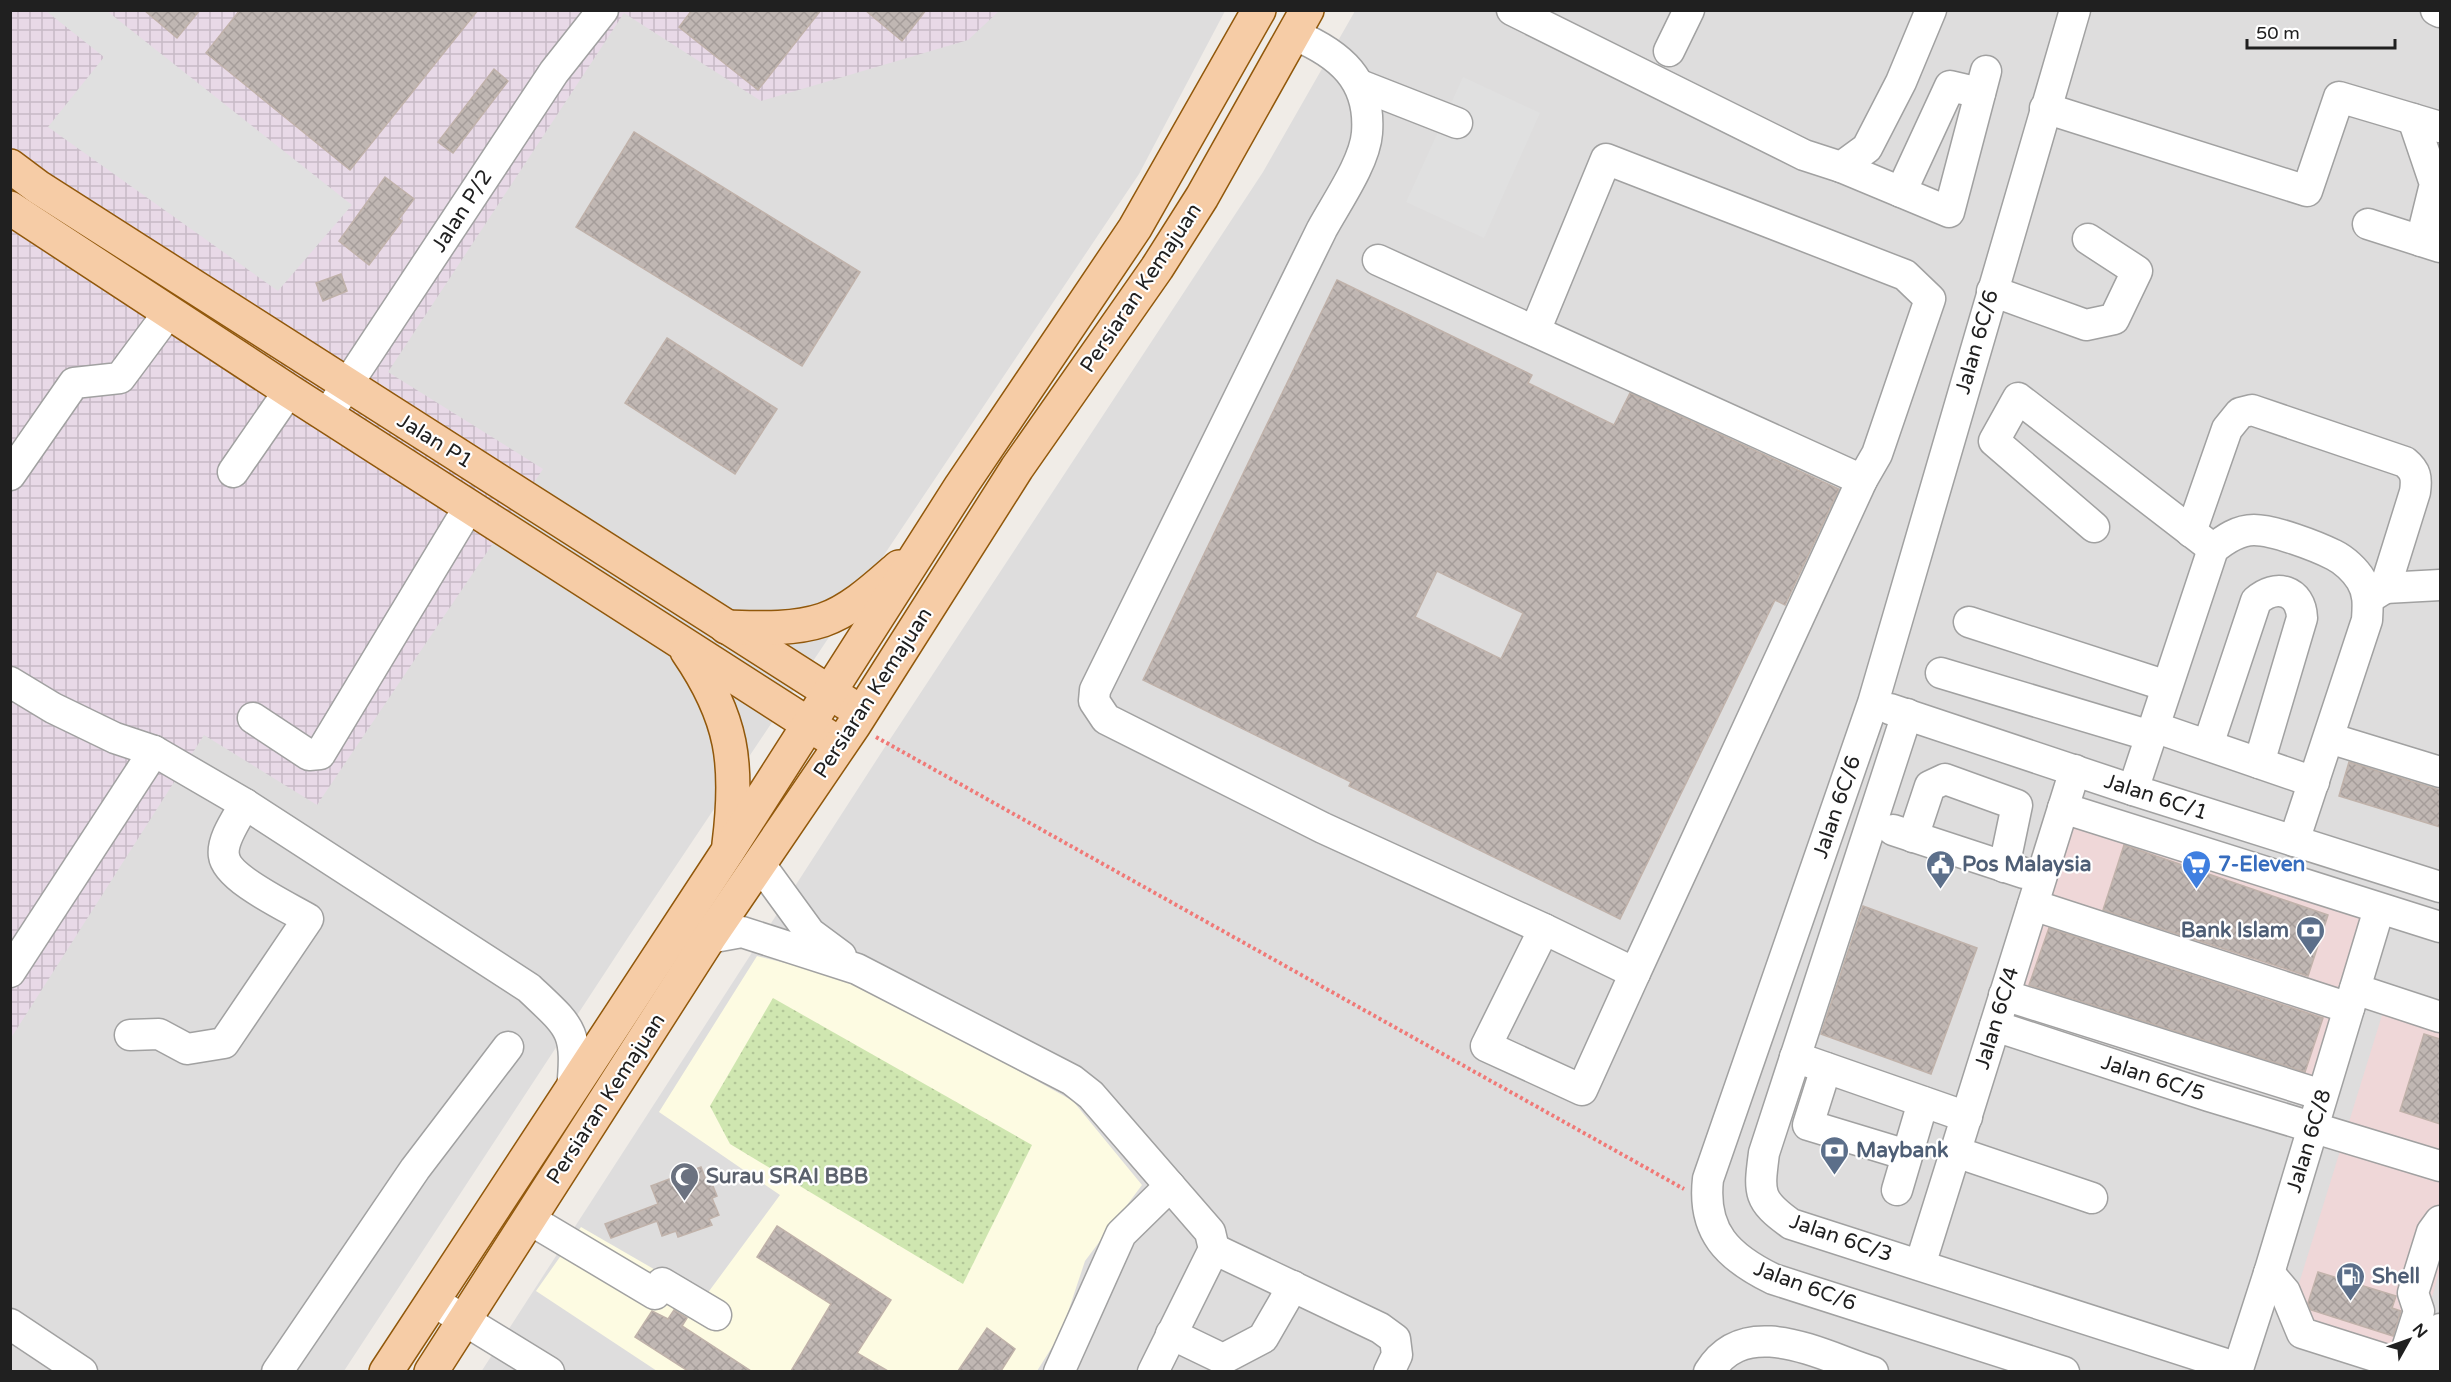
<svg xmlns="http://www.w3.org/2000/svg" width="2451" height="1382" font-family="'Varela Round',sans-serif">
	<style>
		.residential { fill: #dedddd }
		.commercial { fill: #efd7d8 }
		.industrial { fill: url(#industrial-grid) }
		.education { fill: #fdfbe2 }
		.grass { fill: url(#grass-dots) }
		.parking { fill: #e0e0e0 }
		.building { fill: url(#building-cross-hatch); stroke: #c0b2aa; stroke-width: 1.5; fill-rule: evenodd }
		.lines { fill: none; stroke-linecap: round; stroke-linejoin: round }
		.minor-casing { stroke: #a1a1a1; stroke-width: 33 }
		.major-casing { stroke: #91580b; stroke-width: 36 }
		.path { stroke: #f07977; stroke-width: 4; stroke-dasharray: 3 3; stroke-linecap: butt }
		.minor { stroke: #fff; stroke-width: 30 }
		.major { stroke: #f6cca6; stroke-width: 33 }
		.labels { text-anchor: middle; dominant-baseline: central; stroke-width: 4.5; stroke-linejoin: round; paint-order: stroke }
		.street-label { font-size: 21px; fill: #202020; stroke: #fff }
		.service-label { font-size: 21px; font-weight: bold; fill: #4e5e75; stroke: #fff; text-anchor: start }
		.shop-label { font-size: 21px; font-weight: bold; fill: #366cbe; stroke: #fff; text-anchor: start }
		.worship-label { font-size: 21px; font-weight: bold; fill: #5b616d; stroke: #fff; text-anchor: start }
	</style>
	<defs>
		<pattern id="industrial-grid" width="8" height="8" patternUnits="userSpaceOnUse" patternTransform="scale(1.5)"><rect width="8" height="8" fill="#e8d9e7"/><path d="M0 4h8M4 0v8" fill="none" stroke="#c7bac6"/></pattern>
		<pattern id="grass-dots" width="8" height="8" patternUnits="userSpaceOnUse" patternTransform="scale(1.5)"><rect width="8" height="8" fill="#cfe6b0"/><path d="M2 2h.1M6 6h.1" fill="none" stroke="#b1c597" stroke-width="1.8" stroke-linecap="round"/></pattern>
		<pattern id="building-cross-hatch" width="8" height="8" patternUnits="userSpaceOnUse" patternTransform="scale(1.5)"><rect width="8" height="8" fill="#c0b7b3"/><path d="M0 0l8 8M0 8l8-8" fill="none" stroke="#a59d9a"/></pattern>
	</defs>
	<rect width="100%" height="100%" fill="#f0ece7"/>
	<!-- residential -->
	<g class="residential">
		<path d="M10 11H1225L1139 174 629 936 344 1371H11Z"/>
		<path d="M1355 11H2440V1371L481 1372 883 750 1263 172Z"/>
	</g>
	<!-- commercial -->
	<g class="commercial">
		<path d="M2079 810 2369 910 2304 1103 2014 1004Z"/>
		<path d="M2383 1012 2440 1031V1269L2415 1357 2288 1319Z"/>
	</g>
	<!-- industrial -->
	<path class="industrial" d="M11 11H999L968 40 761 101 624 13 388 372 543 469 317 805 204 735 11 1038Z"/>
	<!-- education -->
	<path class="education" d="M757 956 857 981 1073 1101 1142 1185 1085 1261 1061 1333 1037 1371H657L536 1291 581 1227 704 1298 780 1195 659 1112Z"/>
	<!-- grass -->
	<path class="grass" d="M773 998 1032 1145 963 1284 730 1144 710 1106Z"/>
	<!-- parking -->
	<g class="parking">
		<path d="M46 11H107L352 205 278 291 48 127 104 57Z"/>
		<path d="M1463 77 1540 113 1484 238 1406 202Z"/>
	</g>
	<!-- building -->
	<g class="building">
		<path d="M144 10H200L177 38Z"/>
		<path d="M240 10H478L350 170 206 53Z"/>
		<path d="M692 10H821L758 90 679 27Z"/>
		<path d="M865 10H926L902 41Z"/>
		<path d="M494 69 508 81 453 153 438 142Z"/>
		<path d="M634 132 860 272 802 366 576 227Z"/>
		<path d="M385 177 414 199 399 219 402 221 369 265 339 241Z"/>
		<path d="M341 274 347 291 323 301 316 283Z"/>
		<path d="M1337 280 1532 375 1528 383 1614 425 1630 393 1839 489 1785 605 1775 600 1620 919 1349 786 1351 782 1143 680ZM1437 571 1523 613 1501 659 1415 617Z"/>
		<path d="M667 338 777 409 735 474 625 403Z"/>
		<path d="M2349 762 2440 790V827L2339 796Z"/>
		<path d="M2124 845 2328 915 2308 976 2103 910Z"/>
		<path d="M1863 906 1977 948 1931 1074 1821 1034Z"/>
		<path d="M2049 928 2323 1018 2305 1072 2029 985Z"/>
		<path d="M2424 1034 2440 1039V1124L2400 1111Z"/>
		<path d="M701 1167 707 1183 711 1181 717 1196 712 1198 719 1215 709 1219 712 1225 678 1237 676 1231 662 1236 657 1221 611 1238 605 1224 658 1204 651 1186Z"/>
		<path d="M777 1226 891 1300 857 1353 888 1371H791L831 1304 757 1257Z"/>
		<path d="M2318 1272 2396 1296 2392 1308 2401 1311 2393 1336 2311 1310 2308 1303Z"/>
		<path d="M674 1310 687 1318 682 1326 751 1371H688L635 1337 652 1311 668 1319Z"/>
		<path d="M987 1328 1015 1349 1001 1371H958Z"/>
	</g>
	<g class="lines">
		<defs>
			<g id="minor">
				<path d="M1512 10 1804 155 1841 167 1867 148 1901 82 1931 10"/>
				<path d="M2436 10 2440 12"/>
				<path d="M1295 35C1340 54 1371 80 1367 133 1365 162 1336 203 1322 229L1095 690 1094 701 1106 719 1323 828 1544 929 1635 973 1862 480 1877 454 1930 299 1905 275 1606 159 1535 331"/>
				<path d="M1669 51 1689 10"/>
				<path d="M1360 85 1457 123"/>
				<path d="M2045 108 2307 191 2339 97 2440 127"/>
				<path d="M2413 119 2435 184 2421 241"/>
				<path d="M1841 167 1949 212 1986 71"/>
				<path d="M1901 192 1950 86 1980 93"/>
				<path d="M2368 224 2440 247"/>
				<path d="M1378 260 1862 480"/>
				<path d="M1992 291 2086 325 2114 319 2137 271 2088 239"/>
				<path d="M327 415 554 72 603 10"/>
				<path d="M233 472 289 391"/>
				<path d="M10 475 74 383 120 378 169 312"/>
				<path d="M2094 527 1994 441 2018 398 2207 544"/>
				<path d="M2191 532 2227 429 2240 413 2252 410 2405 462C2416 471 2417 478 2415 492L2385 588 2369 598"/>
				<path d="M2385 588 2440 585"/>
				<path d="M1969 622 2167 686"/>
				<path d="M1941 673 2151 736"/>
				<path d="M10 682 53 708 115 738 154 751 245 804 529 988C571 1028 578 1029 572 1090"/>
				<path d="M1890 709 2133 790 2440 887"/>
				<path d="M1907 714 1764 1153C1759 1192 1757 1200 1791 1224L2238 1368"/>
				<path d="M253 718 309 755 320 754 469 507"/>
				<path d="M2154 727 2314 782"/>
				<path d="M2329 738 2440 772"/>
				<path d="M2208 745 2256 601C2276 583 2301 590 2302 618L2259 763"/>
				<path d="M2133 790 2213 549C2225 539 2238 530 2254 530 2274 530 2316 546 2334 555 2344 560 2355 570 2361 580 2369 593 2368 605 2367 620L2294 841"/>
				<path d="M2063 808 2440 927"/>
				<path d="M1893 830 2024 873"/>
				<path d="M1913 837 1930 786 1945 779 2017 805 2004 867"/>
				<path d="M759 863 810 933 841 956"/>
				<path d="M2033 905 2349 1008"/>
				<path d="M1544 929 1486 1046 1582 1090 1635 973"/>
				<path d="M709 938 742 932 857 969 1072 1080 1091 1095 1210 1232 1214 1249 1153 1372"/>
				<path d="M10 972 154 751"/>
				<path d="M2355 989 2440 1017"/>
				<path d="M2004 995 2322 1095"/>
				<path d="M1995 1026 2209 1096 2440 1166"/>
				<path d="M130 1035 159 1034 187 1049 224 1043 308 919C288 907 227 879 224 856 221 840 238 817 245 804"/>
				<path d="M1795 1057 1967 1117"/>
				<path d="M1826 1068 1808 1125 1907 1155"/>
				<path d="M1956 1152 2092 1198"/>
				<path d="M1897 1190 1923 1102"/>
				<path d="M529 1219 655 1294 662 1283 716 1315"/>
				<path d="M1214 1249 1380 1328 1395 1339 1397 1355 1389 1372"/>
				<path d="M1920 1265 2075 770"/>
				<path d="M2269 1273 2285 1292 2302 1333 2425 1372"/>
				<path d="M433 1301 549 1372"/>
				<path d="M10 1324 82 1372"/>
				<path d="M1171 1334 1223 1359 1263 1338 1293 1286"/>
				<path d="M2402 1364 2419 1311 2413 1293 2432 1232 2440 1221"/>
				<path d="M277 1372 415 1169 508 1047"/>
				<path d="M1059 1372 1121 1234 1170 1186"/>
				<path d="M1709 1372C1746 1312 1822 1356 1873 1372"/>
				<path d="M2064 1372 1773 1279C1728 1257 1702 1232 1708 1179L1873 703 2075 10"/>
				<path d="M2237 1372 2269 1273 2379 909"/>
				<path d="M2428 1372 2440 1329"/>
			</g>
			<g id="major">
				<path d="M10 166 38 187 848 704"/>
				<path d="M10 208 289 391 827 736"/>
				<path d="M726 627C758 628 793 630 823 620 852 610 877 586 899 567"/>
				<path d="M687 651C733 718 739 764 729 844"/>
				<path d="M386 1372 728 851 961 486 1135 228 1259 10"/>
				<path d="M431 1372 709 938 854 725 1017 468 1157 268 1202 197 1307 10"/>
			</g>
		</defs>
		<!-- minor casing -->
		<use href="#minor" class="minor-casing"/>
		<!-- major casing -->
		<use href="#major" class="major-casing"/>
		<!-- path -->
		<path class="path" d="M876 737 1684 1189"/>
		<!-- minor -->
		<use href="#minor" class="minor"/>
		<!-- major -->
		<use href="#major" class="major"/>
	</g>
	<!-- icons -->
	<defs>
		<symbol id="civic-pin" viewBox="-11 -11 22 30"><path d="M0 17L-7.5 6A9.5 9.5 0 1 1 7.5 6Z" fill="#5c6f8a" stroke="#fff"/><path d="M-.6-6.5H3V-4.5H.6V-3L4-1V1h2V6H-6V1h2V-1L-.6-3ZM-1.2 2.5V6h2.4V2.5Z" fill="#fff"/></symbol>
		<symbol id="supermarket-pin" viewBox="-11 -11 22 30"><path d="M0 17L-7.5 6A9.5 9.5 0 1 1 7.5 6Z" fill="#3f7fe0" stroke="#fff"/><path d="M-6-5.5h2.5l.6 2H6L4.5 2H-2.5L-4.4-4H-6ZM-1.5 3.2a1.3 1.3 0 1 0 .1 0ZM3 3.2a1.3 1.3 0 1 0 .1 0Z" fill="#fff"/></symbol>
		<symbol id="bank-pin" viewBox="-11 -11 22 30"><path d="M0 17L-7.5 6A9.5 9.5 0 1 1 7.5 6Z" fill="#5c6f8a" stroke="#fff"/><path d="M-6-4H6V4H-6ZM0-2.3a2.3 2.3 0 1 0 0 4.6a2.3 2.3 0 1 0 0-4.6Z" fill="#fff"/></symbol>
		<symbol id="mosque-pin" viewBox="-11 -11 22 30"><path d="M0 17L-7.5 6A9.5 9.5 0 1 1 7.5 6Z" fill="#6b7280" stroke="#fff"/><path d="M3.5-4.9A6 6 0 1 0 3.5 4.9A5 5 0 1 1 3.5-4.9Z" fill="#fff"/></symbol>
		<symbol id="fuel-pin" viewBox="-11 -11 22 30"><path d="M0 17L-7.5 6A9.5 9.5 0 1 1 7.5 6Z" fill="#5c6f8a" stroke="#fff"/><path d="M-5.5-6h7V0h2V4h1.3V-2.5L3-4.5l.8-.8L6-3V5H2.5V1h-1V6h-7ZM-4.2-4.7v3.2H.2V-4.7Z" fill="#fff"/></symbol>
	</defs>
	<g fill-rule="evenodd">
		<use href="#civic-pin" x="1924" y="848" width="33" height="45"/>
		<use href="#supermarket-pin" x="2180" y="848" width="33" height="45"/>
		<use href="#bank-pin" x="2294" y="914" width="33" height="45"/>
		<use href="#bank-pin" x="1818" y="1134" width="33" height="45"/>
		<use href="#mosque-pin" x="668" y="1160" width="33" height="45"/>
		<use href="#fuel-pin" x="2334" y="1260" width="33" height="45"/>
	</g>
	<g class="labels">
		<!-- street labels -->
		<g class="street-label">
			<text transform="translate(462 211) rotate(-57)">Jalan P/2</text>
			<text transform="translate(1141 288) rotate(-56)">Persiaran Kemajuan</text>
			<text transform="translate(1977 342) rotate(-74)">Jalan 6C/6</text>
			<text transform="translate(435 441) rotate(32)">Jalan P1</text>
			<text transform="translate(873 693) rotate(-57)">Persiaran Kemajuan</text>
			<text transform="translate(2156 797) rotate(18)">Jalan 6C/1</text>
			<text transform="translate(1837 807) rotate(-71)">Jalan 6C/6</text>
			<text transform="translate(1997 1018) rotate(-73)">Jalan 6C/4</text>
			<text transform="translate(2153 1078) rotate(18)">Jalan 6C/5</text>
			<text transform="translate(606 1099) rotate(-57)">Persiaran Kemajuan</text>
			<text transform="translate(2309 1141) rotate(-73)">Jalan 6C/8</text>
			<text transform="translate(1841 1238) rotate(19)">Jalan 6C/3</text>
			<text transform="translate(1805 1286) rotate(20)">Jalan 6C/6</text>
		</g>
		<!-- service labels -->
		<g class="service-label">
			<text x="1962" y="864">Pos Malaysia</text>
			<text x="2289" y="930" text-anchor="end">Bank Islam</text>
			<text x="1856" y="1150">Maybank</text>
			<text x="2372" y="1276">Shell</text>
		</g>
		<!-- shop labels -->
		<g class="shop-label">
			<text x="2218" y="864">7-Eleven</text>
		</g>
		<!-- worship labels -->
		<g class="worship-label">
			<text x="706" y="1176">Surau SRAI BBB</text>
		</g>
	</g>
	<!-- border -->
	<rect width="2451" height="1382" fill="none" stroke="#202020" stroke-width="24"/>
	<!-- north arrow -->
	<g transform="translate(2409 1340) rotate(50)" stroke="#ffffff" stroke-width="4.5" paint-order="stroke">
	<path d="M0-4.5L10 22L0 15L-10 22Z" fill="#202020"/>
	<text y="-9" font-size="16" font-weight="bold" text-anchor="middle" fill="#202020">N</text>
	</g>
	<!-- scale -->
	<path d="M2247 39v9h148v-9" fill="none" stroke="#202020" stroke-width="3"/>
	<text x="2256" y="39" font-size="18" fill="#202020" stroke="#ffffff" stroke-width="4.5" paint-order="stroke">50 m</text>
</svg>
